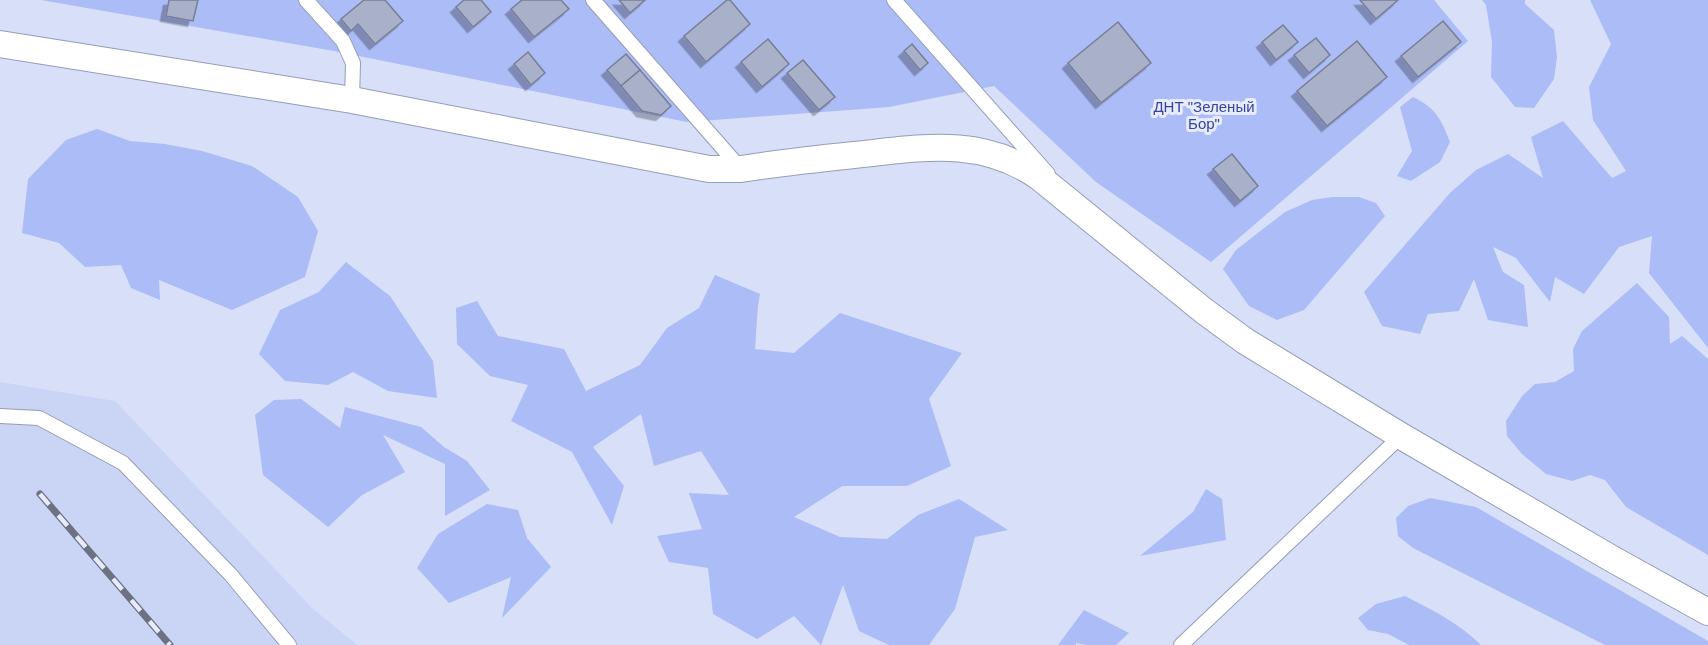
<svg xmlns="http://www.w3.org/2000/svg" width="1708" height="645" font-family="Helvetica,sans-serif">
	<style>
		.built { fill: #cad4f5 }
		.green { fill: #acbcf7 }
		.building { fill: #a9b0c9; stroke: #777e95; stroke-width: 1.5; filter: url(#shadow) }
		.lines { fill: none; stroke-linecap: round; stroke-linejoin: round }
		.service-casing { stroke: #969db6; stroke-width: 16 }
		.minor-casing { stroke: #969db6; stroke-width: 28 }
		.service { stroke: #fff; stroke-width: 14 }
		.minor { stroke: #fff; stroke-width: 26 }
		.rail-casing { stroke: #6d7283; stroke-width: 7 }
		.rail { stroke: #e7ecfc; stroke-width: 4.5; stroke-dasharray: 14; stroke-linecap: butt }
		.labels { text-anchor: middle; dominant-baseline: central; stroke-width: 6; stroke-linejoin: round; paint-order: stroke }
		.park-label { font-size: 15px; fill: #36449f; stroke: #e7ecfc }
	</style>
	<defs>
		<filter id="shadow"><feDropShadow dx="-5.5" dy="5.5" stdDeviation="0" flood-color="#0004"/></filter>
	</defs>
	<rect width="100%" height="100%" fill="#d7dff9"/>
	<!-- built -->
	<path class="built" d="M0 382 115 401 312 608 357 645H0Z"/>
	<!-- green -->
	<g class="green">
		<path d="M41 0H1434L1468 41 1211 262 1096 182 994 86 889 107 687 122 334 51Z"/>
		<path d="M1482 0H1525V4L1554 30 1557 57 1554 79 1534 108 1515 107 1491 77 1492 42 1486 5Z"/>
		<path d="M1590 0H1708V348L1649 273 1652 236 1619 247 1584 294 1555 277 1550 302 1516 258 1493 247 1503 272 1524 285 1528 327 1488 320 1474 279 1459 311 1428 314 1420 334 1382 326 1364 292 1450 193 1476 170 1508 154 1543 178 1531 137 1563 121 1612 178 1626 171 1593 120 1589 87 1611 44Z"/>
		<path d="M1413 97C1436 108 1441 119 1450 142L1440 162 1411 181 1397 176 1412 151 1400 107Z"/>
		<path d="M97 129 130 141 165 144 202 151 252 166 298 197 318 231 305 277 232 310 159 280 160 300 131 288 121 265 85 267 59 243 22 233 28 179 66 140Z"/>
		<path d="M1332 197H1359L1376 203 1385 216 1304 310 1277 320 1249 306 1223 269 1236 250 1285 212 1312 200Z"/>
		<path d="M346 262 390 296 433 361 437 398 388 391 353 372 328 385 285 381 259 354 280 310 319 292Z"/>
		<path d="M715 275 760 294 758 305 755 349 794 353 840 313 962 353 929 399 951 466 907 486H842L794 517 840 537 887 539 918 515 959 499 1008 530 975 537 955 609 929 645H889L859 631 843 585 821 645 794 616 757 639 713 614 708 568 669 562 657 536 702 529 689 493 729 495 701 451 654 466 641 414 593 447 624 486 612 525 572 452 511 421 528 385 490 376 457 344 456 308 477 301 498 336 564 349 586 391 640 365 667 328 699 308Z"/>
		<path d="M1637 283 1669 317 1670 344 1682 336 1708 359V555L1626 507 1605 480 1590 475 1572 481 1546 474 1522 454 1507 436 1506 421 1522 396 1535 384 1555 382 1574 371 1573 349 1582 331Z"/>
		<path d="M301 399 340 428 345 407 421 427 444 447 467 461 490 490 445 516V464L383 435 405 472 362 495 328 527 263 475 255 415 274 400Z"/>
		<path d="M1206 489 1222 499 1226 540 1140 556 1193 512Z"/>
		<path d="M1430 498 1476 507 1708 641V645H1605L1413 548 1398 536 1396 518 1408 506Z"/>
		<path d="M487 504 518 510 527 538 551 567 502 618 511 577 449 603 417 568 438 534Z"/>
		<path d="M1405 596C1432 610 1459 623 1481 645H1409L1388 634 1368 630 1358 618 1376 604Z"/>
		<path d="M1084 610 1129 633 1116 645H1087L1076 643V645H1058Z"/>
	</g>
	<!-- building -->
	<g class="building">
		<path d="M169 0H198L193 21 166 16Z"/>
		<path d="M364 0H385L403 21 375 44 358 24 351 31 341 19Z"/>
		<path d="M464 0H481L491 12 473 27 456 7Z"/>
		<path d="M522 0H561L569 9 534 37 511 9Z"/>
		<path d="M619 0H645L630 13Z"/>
		<path d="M727 0H730L750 24 706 62 684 36Z"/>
		<path d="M1360 0H1398L1376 19Z"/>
		<path d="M1443 21 1461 42 1418 77 1401 56Z"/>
		<path d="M1118 22 1151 63 1101 103 1068 63Z"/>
		<path d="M1283 25 1298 42 1276 60 1262 42Z"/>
		<path d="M1316 38 1330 55 1309 73 1294 55Z"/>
		<path d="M768 39 789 64 762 87 741 62Z"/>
		<path d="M1357 41 1387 77 1327 126 1297 91Z"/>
		<path d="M912 44 928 63 920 70 904 51Z"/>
		<path d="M528 52 545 73 531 85 514 64Z"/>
		<path d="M626 54 640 70 621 86 607 70Z"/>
		<path d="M803 60 835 97 819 110 787 73Z"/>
		<path d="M640 70 671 106 661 115 642 111 621 86Z"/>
		<path d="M1232 154 1258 186 1240 201 1213 169Z"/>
	</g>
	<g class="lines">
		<defs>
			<g id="service">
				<path d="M306 0 343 41 353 63 352 100"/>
				<path d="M593 0 741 169"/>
				<path d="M894 0 1048 174"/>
				<path d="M0 416 39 418 123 463 231 575 289 645"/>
				<path d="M1181 645 1401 436"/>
			</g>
			<path id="minor" d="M0 44 352 100 709 169H741C778 163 816 159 854 155 921 148 981 136 1039 177L1204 311 1245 341 1401 436 1614 560 1708 612"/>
		</defs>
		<!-- service casing -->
		<use href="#service" class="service-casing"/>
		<!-- minor casing -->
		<use href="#minor" class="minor-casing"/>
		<!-- service -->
		<use href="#service" class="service"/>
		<!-- minor -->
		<use href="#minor" class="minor"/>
		<defs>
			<path id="rail" d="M40 494 170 645"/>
		</defs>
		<!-- rail casing -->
		<use href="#rail" class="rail-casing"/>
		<!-- rail -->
		<use href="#rail" class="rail"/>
	</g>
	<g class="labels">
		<!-- park labels -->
		<g class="park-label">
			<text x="1204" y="106">ДНТ "Зеленый<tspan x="1204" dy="17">Бор"</tspan></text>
		</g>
	</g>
</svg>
